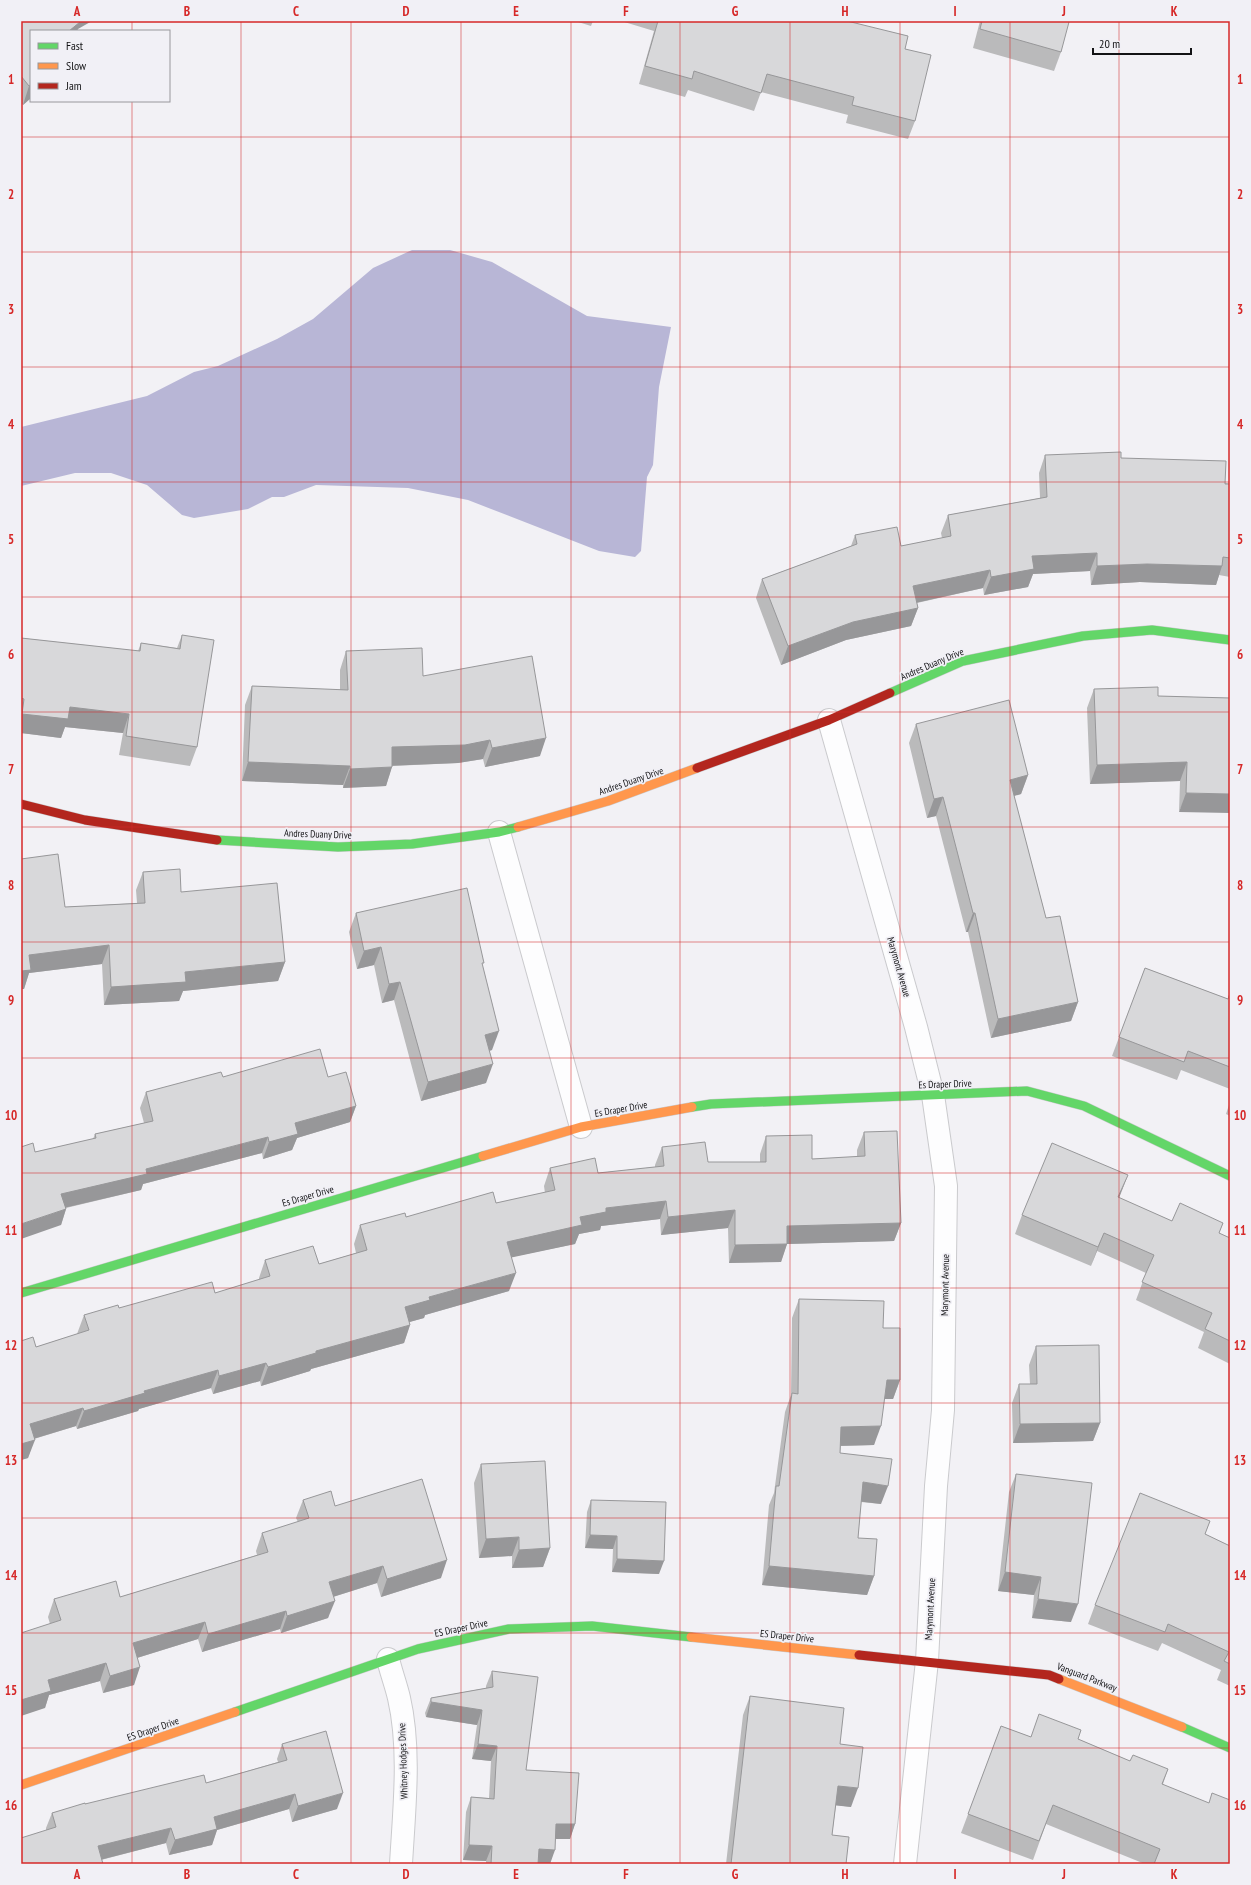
<svg xmlns="http://www.w3.org/2000/svg" width="1251" height="1885" font-family="'PT Sans Narrow',sans-serif">
	<style>
		.water { fill: #b8b6d6 }
		.lines { fill: none; stroke-linecap: round; stroke-linejoin: round }
		.street-casing { stroke: #cacacd; stroke-width: 24 }
		.fast-casing { stroke: #cacacd; stroke-width: 10 }
		.slow-casing { stroke: #cacacd; stroke-width: 10 }
		.jam-casing { stroke: #cacacd; stroke-width: 10 }
		.street { stroke: #fdfdfe; stroke-width: 22 }
		.fast { stroke: #63d668; stroke-width: 9 }
		.slow { stroke: #ff974d; stroke-width: 9 }
		.jam { stroke: #b3261e; stroke-width: 9 }
		.wall { fill: #bababb }
		.shaded-wall { fill: #979799 }
		.building { fill: #d8d8da; stroke: #979799 }
		.grid { fill: none; stroke: #d62828; stroke-width: 1; stroke-opacity: 0.55 }
		.labels { text-anchor: middle; dominant-baseline: central; stroke-width: 3.5; stroke-linejoin: round; paint-order: stroke }
		.street-label { font-size: 10px; fill: #131315; stroke: #f1f0f6 }
		.neatline { fill: none; stroke: #d62828; stroke-width: 1.5 }
		.grid-label { font-size: 13px; text-anchor: middle; font-weight: bold; fill: #d62828 }
	</style>
	<rect width="100%" height="100%" fill="#f2f1f5"/>
	<!-- water -->
	<path class="water" d="M412 250H450L492 262 587 316 671 327 659 387 653 465 647 477 641 551 635 557 599 551 468 500 408 488 316 485 284 497H272L248 509 194 518 182 515 147 485 111 473H75L21 486V427L147 396 194 372 218 366 277 339 313 319 373 268Z"/>
	<g class="lines">
		<defs>
			<g id="street">
				<path d="M829 720 916 1027 933 1095 946 1186 943 1410 936 1486 927 1661 905 1864"/>
				<path d="M499 832 581 1127"/>
				<path d="M388 1659C391 1672 396 1685 399 1698 411 1750 404 1811 401 1864"/>
			</g>
			<g id="fast">
				<path d="M890 693 963 661 1083 636 1152 630 1230 640"/>
				<path d="M217 840 338 847 412 844 499 832 518 827"/>
				<path d="M692 1107 711 1104 1027 1091 1084 1106 1230 1176"/>
				<path d="M21 1293 483 1156"/>
				<path d="M235 1712 418 1649 509 1629 592 1626 691 1637"/>
				<path d="M1182 1727 1230 1748"/>
			</g>
			<g id="slow">
				<path d="M518 827 608 801 697 768"/>
				<path d="M483 1156 581 1127 692 1107"/>
				<path d="M691 1637 859 1655"/>
				<path d="M1059 1679 1182 1727"/>
				<path d="M21 1785 235 1712"/>
			</g>
			<g id="jam">
				<path d="M697 768 829 720 890 693"/>
				<path d="M21 804 85 820 217 840"/>
				<path d="M859 1655 1049 1675 1059 1679"/>
			</g>
		</defs>
		<!-- street casing -->
		<use href="#street" class="street-casing"/>
		<!-- fast casing -->
		<use href="#fast" class="fast-casing"/>
		<!-- slow casing -->
		<use href="#slow" class="slow-casing"/>
		<!-- jam casing -->
		<use href="#jam" class="jam-casing"/>
		<!-- street -->
		<use href="#street" class="street"/>
		<!-- fast -->
		<use href="#fast" class="fast"/>
		<!-- slow -->
		<use href="#slow" class="slow"/>
		<!-- jam -->
		<use href="#jam" class="jam"/>
	</g>
	<!-- wall -->
	<g class="wall">
		<path d="M21 21 78 29 31 31V98L23 105 21 103Z"/>
		<path d="M575 21H593L591 26Z"/>
		<path d="M621 21H847L905 49 915 121 908 139 846 123 848 115 761 92 754 111 688 90 685 97 639 84 654 31Z"/>
		<path d="M980 21H1066L1061 52 1054 71 973 48Z"/>
		<path d="M1045 455 1121 458 1230 484V577L1219 575 1216 585 1140 582 1091 585 1090 571 1033 574 1028 587 984 595 983 588 917 603 918 608 911 626 846 640 781 665 756 598 762 579 851 546 855 535 901 546 942 538 941 533 948 515 1040 498 1039 473Z"/>
		<path d="M182 635 197 747 190 766 119 755 123 733 65 727 61 738 21 733V638L138 651 141 643 177 648Z"/>
		<path d="M346 651 423 676 540 756 485 767 483 759 458 763 392 766 386 786 343 788V785L242 781 245 705 252 686 340 690V670Z"/>
		<path d="M1094 689 1158 696 1230 698 1179 812 1180 781 1090 784 1087 708Z"/>
		<path d="M916 724 1028 775 1021 794 1014 796 1046 918 1078 1002 1071 1021 991 1038 968 932H966L936 816 927 818 909 743Z"/>
		<path d="M21 859 65 907 137 903 136 890 143 872 181 892 285 962 278 981 183 991 179 1001 104 1005 102 964 29 973 24 989H21Z"/>
		<path d="M356 913 482 966 492 1050 489 1051 486 1083 421 1101 394 1000 382 1003 374 965 357 969 349 932Z"/>
		<path d="M1145 968 1228 999 1230 993V1089L1181 1070 1177 1080 1112 1056Z"/>
		<path d="M223 1077H328L356 1106 350 1122 297 1138 292 1150 263 1159 262 1153 143 1184 141 1190 66 1208V1209L61 1225 35 1152 93 1139 95 1134 144 1123 140 1108 146 1092Z"/>
		<path d="M1230 1102V1116L1226 1114Z"/>
		<path d="M864 1132 901 1223 894 1241 787 1244 781 1262 729 1263 728 1228 661 1235 660 1219 601 1226 600 1230 579 1234 575 1244 511 1257 509 1291 425 1315 424 1318 409 1322 410 1325 404 1343 311 1369 310 1371 261 1386 260 1381 213 1394 211 1388 139 1409 138 1411 77 1429 76 1426 34 1439 28 1458 21 1460V1341L36 1347 77 1334 84 1315 119 1308 215 1293 259 1280V1278L265 1260 319 1264 356 1253 354 1244 360 1225 406 1217 496 1203 545 1193 544 1186 550 1168 598 1173 655 1167V1165L662 1147 708 1162H760V1154L766 1136 812 1159 857 1157V1150Z"/>
		<path d="M1119 1198 1172 1221 1223 1223 1219 1233 1230 1238V1364L1198 1348 1204 1332 1136 1300 1146 1273 1097 1251 1091 1266 1015 1234 1022 1215Z"/>
		<path d="M799 1299 883 1328 900 1380 893 1399H884L874 1445 841 1446 840 1453 881 1504 861 1502 858 1538 874 1576 867 1595 762 1585 769 1505 774 1493 785 1412 791 1395 792 1318Z"/>
		<path d="M1036 1346 1100 1423 1093 1441 1013 1443 1012 1403 1019 1384H1030L1029 1365Z"/>
		<path d="M481 1464 550 1548 543 1567 512 1568V1556L479 1558 474 1483Z"/>
		<path d="M1016 1474 1071 1622 1032 1618 1034 1595 998 1591 1009 1492Z"/>
		<path d="M303 1500 335 1506 441 1578 381 1597 377 1583 333 1597 328 1618 281 1633 280 1629 202 1652 198 1639 137 1658 134 1685 103 1693 100 1681 49 1695 45 1708 50 1624 48 1617 54 1599 120 1597 257 1555 256 1551 262 1533 298 1522 296 1518Z"/>
		<path d="M591 1500 659 1574 612 1572 613 1549 585 1548 587 1512Z"/>
		<path d="M1210 1521 1205 1534 1230 1546V1686L1217 1680 1221 1670 1162 1643 1158 1651 1088 1624 1095 1605Z"/>
		<path d="M492 1671 526 1770 575 1824 570 1839H555L550 1864H486V1861L463 1860 466 1812 471 1797 489 1798 491 1761 472 1759 477 1725 426 1717 425 1713 431 1698 486 1688V1686Z"/>
		<path d="M750 1696 840 1744 851 1807 836 1805 832 1835 846 1864H726L743 1715Z"/>
		<path d="M1001 1726 1031 1737 1078 1739 1130 1761 1168 1769 1163 1784 1230 1864H1145L1046 1824 1033 1860 961 1833Z"/>
		<path d="M282 1744 337 1809 292 1822 289 1809 217 1830 212 1845 169 1855 166 1843 101 1860 46 1830V1828L52 1813 85 1804 206 1783 278 1762 277 1759Z"/>
	</g>
	<!-- shaded-wall -->
	<g class="shaded-wall">
		<path d="M73 21H92L78 29 77 31H69Z"/>
		<path d="M31 85V98L23 105 29 86Z"/>
		<path d="M1097 553 1090 571 1033 574 1028 587 984 595 991 577 1032 556Z"/>
		<path d="M1147 564 1222 566 1216 585 1140 582 1091 585 1097 566Z"/>
		<path d="M990 570 983 588 906 605 913 586Z"/>
		<path d="M918 608 911 626 846 640 781 665 788 646 853 622Z"/>
		<path d="M70 707 129 714 123 733 65 727 61 738 21 733V718L22 714Z"/>
		<path d="M546 738 540 756 485 767 492 748Z"/>
		<path d="M490 740 483 759 458 763 385 766 392 747Z"/>
		<path d="M248 762 350 766 343 785 242 781Z"/>
		<path d="M1187 762 1180 781 1090 784 1097 765Z"/>
		<path d="M392 767 386 786 343 788 350 769Z"/>
		<path d="M1028 775 1021 794 1003 799 1010 780Z"/>
		<path d="M1186 793 1230 794V813L1179 812Z"/>
		<path d="M943 797 936 816 927 818 934 799Z"/>
		<path d="M973 913H975L968 932H966Z"/>
		<path d="M109 945 102 964 29 973 24 989H21V971L29 955Z"/>
		<path d="M381 947 374 965 357 969 364 951Z"/>
		<path d="M285 962 278 981 183 991 179 1001 104 1005 111 987 185 972Z"/>
		<path d="M400 982 394 1000 382 1003 389 984Z"/>
		<path d="M1078 1002 1071 1021 991 1038 998 1019Z"/>
		<path d="M499 1031 492 1050 478 1054 485 1035Z"/>
		<path d="M493 1064 486 1083 421 1101 428 1082Z"/>
		<path d="M356 1106 350 1122 297 1138 292 1150 263 1159 269 1142 295 1123Z"/>
		<path d="M268 1137 262 1153 143 1184 141 1190 55 1210 61 1194 146 1169Z"/>
		<path d="M1128 1175 1121 1193 1112 1216 1118 1197Z"/>
		<path d="M666 1201 660 1219 601 1226 600 1230 579 1234 575 1244 500 1260 507 1242 606 1208Z"/>
		<path d="M66 1209 61 1225 21 1239V1224Z"/>
		<path d="M735 1210 728 1228 661 1235 668 1217Z"/>
		<path d="M901 1223 894 1241 787 1244 781 1262 729 1263 735 1245 787 1226Z"/>
		<path d="M1104 1233 1097 1251 1091 1266 1098 1247Z"/>
		<path d="M516 1273 509 1291 425 1315 424 1318 399 1325 405 1307 429 1297Z"/>
		<path d="M410 1325 404 1343 311 1369 310 1371 261 1386 268 1367 316 1351Z"/>
		<path d="M266 1363 260 1381 213 1394 219 1376Z"/>
		<path d="M218 1370 211 1388 139 1409 138 1411 77 1429 84 1411 144 1391Z"/>
		<path d="M887 1380H900L893 1399H880Z"/>
		<path d="M83 1408 76 1426 23 1442 30 1424Z"/>
		<path d="M1100 1423 1093 1441 1013 1443 1020 1424Z"/>
		<path d="M881 1426 874 1445 835 1446 841 1427Z"/>
		<path d="M35 1440 28 1458 21 1460V1444Z"/>
		<path d="M863 1482 888 1486 881 1504 856 1501Z"/>
		<path d="M590 1535 617 1536 613 1549 585 1548Z"/>
		<path d="M519 1537 512 1556 479 1558 486 1539Z"/>
		<path d="M550 1548 543 1567 512 1568 519 1550Z"/>
		<path d="M617 1559 664 1561 659 1574 612 1572Z"/>
		<path d="M447 1560 441 1578 381 1597 387 1579Z"/>
		<path d="M383 1566 377 1583 323 1600 329 1582Z"/>
		<path d="M769 1566 874 1576 867 1595 762 1585Z"/>
		<path d="M1005 1572 1041 1577 1034 1595 998 1591Z"/>
		<path d="M1038 1599 1078 1604 1071 1622 1032 1618Z"/>
		<path d="M335 1601 328 1618 281 1633 287 1616Z"/>
		<path d="M286 1611 280 1629 202 1652 208 1634Z"/>
		<path d="M205 1622 198 1639 127 1661 133 1643Z"/>
		<path d="M106 1663 100 1681 49 1695 45 1708 21 1716V1700L48 1680Z"/>
		<path d="M140 1667 134 1685 103 1693 110 1676Z"/>
		<path d="M431 1702 482 1710 477 1725 426 1717Z"/>
		<path d="M478 1744 497 1746 491 1761 472 1759Z"/>
		<path d="M838 1786 858 1788 851 1807 832 1805Z"/>
		<path d="M343 1793 337 1809 292 1822 298 1806Z"/>
		<path d="M295 1794 289 1809 217 1830 212 1845 169 1855 175 1840 214 1817Z"/>
		<path d="M556 1824H575L570 1839H551Z"/>
		<path d="M171 1828 166 1843 92 1862 98 1846Z"/>
		<path d="M469 1845 492 1846 486 1861 463 1860Z"/>
		<path d="M539 1849 555 1850 550 1864H533Z"/>
	</g>
	<!-- building -->
	<g class="building">
		<path d="M21 21H80V22L69 31H31V85L29 86 21 76Z"/>
		<path d="M658 21H847L908 36 905 49 931 55 915 121 852 105 854 97 767 74 761 93 694 71 692 79 645 66Z"/>
		<path d="M982 21H1066L1069 22 1061 52 980 29Z"/>
		<path d="M1121 452V458L1226 461 1225 484H1230V558L1223 557 1222 566 1147 564 1097 566V553L1032 556 1034 569 991 577 990 570 913 586 918 608 853 622 788 646 762 579 857 544 855 535 897 527 901 546 951 536 948 515 1047 497 1045 455Z"/>
		<path d="M182 635 214 640 197 747 126 736 129 714 70 707 68 719 22 714 24 699 21 698V638L140 651 141 643 180 649Z"/>
		<path d="M422 648 423 676 532 656 546 738 492 748 490 740 465 745 392 747V767L350 769V766L248 762 252 686 348 690 346 651Z"/>
		<path d="M1158 687V696L1230 698V794L1186 793 1187 762 1097 765 1094 689Z"/>
		<path d="M1009 700 1028 775 1010 780 1046 918 1060 916 1078 1002 998 1019 975 913H973L943 797 934 799 916 724Z"/>
		<path d="M58 854 65 907 145 903 143 872 180 869 181 892 277 883 285 962 185 972 186 982 111 987 109 945 29 955 31 970 21 971V859Z"/>
		<path d="M467 888 484 963H482L499 1031 485 1035 493 1064 428 1082 400 982 389 984 381 947 364 951 356 913Z"/>
		<path d="M1145 968 1228 999 1230 993V1067L1188 1051 1184 1062 1119 1037Z"/>
		<path d="M320 1049 328 1077 346 1072 356 1106 295 1123 298 1134 269 1142 268 1137 146 1169 147 1174 61 1194 66 1209 21 1224V1147L33 1143 35 1152 96 1138 95 1134 153 1121 146 1092 221 1072 223 1077Z"/>
		<path d="M897 1131 901 1223 787 1226V1244L735 1245V1210L668 1217 666 1201 606 1208V1212L580 1217 582 1225 507 1242 516 1273 429 1297 430 1300 405 1307 410 1325 316 1351V1353L268 1367 266 1363 219 1376 218 1370 144 1391 145 1393 84 1411 83 1408 30 1424 35 1440 21 1444V1341L33 1337 36 1347 89 1330 84 1315 118 1305 119 1308 212 1282 215 1293 270 1276 265 1260 313 1246 319 1264 367 1250 360 1225 405 1213 406 1217 493 1192 496 1203 555 1190 550 1168 595 1158 598 1173 664 1166 662 1147 705 1142 708 1162H766V1136L812 1135V1159L865 1156 864 1132Z"/>
		<path d="M1052 1143 1128 1175 1118 1197 1172 1221 1180 1203 1223 1223 1219 1233 1230 1238V1341L1205 1329 1212 1313 1142 1282 1154 1255 1104 1233 1098 1247 1022 1215Z"/>
		<path d="M799 1299 884 1301 883 1328H900V1380H887L881 1426 841 1427 840 1453 892 1459 888 1486 863 1482 858 1538 877 1539 874 1576 769 1566 776 1486H779L792 1393 798 1394Z"/>
		<path d="M1099 1345 1100 1423 1020 1424 1019 1384H1037L1036 1346Z"/>
		<path d="M545 1461 550 1548 519 1550V1537L486 1539 481 1464Z"/>
		<path d="M1016 1474 1092 1483 1078 1604 1038 1599 1041 1577 1005 1572Z"/>
		<path d="M422 1479 447 1560 387 1579 383 1566 329 1582 335 1601 287 1616 286 1611 208 1634 205 1622 133 1643 140 1667 110 1676 106 1663 48 1680 51 1691 21 1700V1633L61 1620 54 1599 116 1581 120 1597 268 1552 262 1533 309 1518 303 1500 331 1491 335 1506Z"/>
		<path d="M1140 1493 1210 1521 1205 1534 1230 1546V1664L1224 1661 1229 1652 1168 1624 1165 1632 1095 1605Z"/>
		<path d="M591 1500 666 1502 664 1561 617 1559V1536L590 1535Z"/>
		<path d="M492 1671 538 1677 526 1770 579 1773 575 1824H556L555 1850 539 1849 538 1864H491L492 1846 469 1845 471 1797 494 1799 497 1746 478 1744 482 1710 431 1702V1698L493 1687Z"/>
		<path d="M750 1696 844 1708 840 1744 863 1747 858 1788 838 1786 832 1835 849 1837 846 1864H731Z"/>
		<path d="M1039 1714 1081 1730 1078 1739 1130 1761 1133 1755 1168 1769 1162 1784 1209 1803 1212 1793 1230 1800V1864H1154L1160 1849 1053 1805 1039 1841 968 1814 1001 1726 1031 1737Z"/>
		<path d="M326 1731 343 1793 298 1806 295 1794 214 1817 217 1829 175 1840 171 1828 98 1846 103 1864H21V1838L56 1827 52 1813 85 1803V1804L204 1775 206 1783 287 1760 282 1744Z"/>
	</g>
	<!-- grid -->
	<path class="grid" d="M132 21V31M241 21V1864M351 21V1864M461 21V1864M571 21V1864M680 21V1864M790 21V1864M900 21V1864M1010 21V1864M1119 21V1864M132 101V1864M21 137H1230M21 252H1230M21 367H1230M21 482H1230M21 597H1230M21 712H1230M21 827H1230M21 942H1230M21 1058H1230M21 1173H1230M21 1288H1230M21 1403H1230M21 1518H1230M21 1633H1230M21 1748H1230"/>
	<g class="labels">
		<!-- street labels -->
		<g class="street-label">
			<text transform="translate(932 664) rotate(-23)">Andres Duany Drive</text>
			<text transform="translate(631 781) rotate(-19)">Andres Duany Drive</text>
			<text transform="translate(318 834) rotate(2)">Andres Duany Drive</text>
			<text transform="translate(899 967) rotate(74)">Marymont Avenue</text>
			<text transform="translate(945 1084) rotate(-2)">Es Draper Drive</text>
			<text transform="translate(621 1109) rotate(-10)">Es Draper Drive</text>
			<text transform="translate(308 1196) rotate(-16)">Es Draper Drive</text>
			<text transform="translate(945 1285) rotate(-89)">Marymont Avenue</text>
			<text transform="translate(930 1609) rotate(-87)">Marymont Avenue</text>
			<text transform="translate(461 1628) rotate(-12)">ES Draper Drive</text>
			<text transform="translate(787 1636) rotate(6)">ES Draper Drive</text>
			<text transform="translate(1087 1677) rotate(21)">Vanguard Parkway</text>
			<text transform="translate(153 1729) rotate(-19)">ES Draper Drive</text>
			<text transform="translate(403 1761) rotate(-92)">Whitney Hodges Drive</text>
		</g>
	</g>
	<!-- border -->
	<rect width="1251" height="1885" fill="none" stroke="#f1f0f6" stroke-width="44"/>
	<!-- legend -->
	<rect x="30" y="30" width="140" height="72" fill="#f1f0f6" stroke="#98989c"/>
	<rect x="38" y="43" width="20" height="6" fill="#63d668" stroke="#98989c"/>
	<text x="66" y="50" font-size="12" fill="#131315">Fast</text>
	<rect x="38" y="63" width="20" height="6" fill="#ff974d" stroke="#98989c"/>
	<text x="66" y="70" font-size="12" fill="#131315">Slow</text>
	<rect x="38" y="83" width="20" height="6" fill="#b3261e" stroke="#98989c"/>
	<text x="66" y="90" font-size="12" fill="#131315">Jam</text>
	<!-- scale -->
	<path d="M1093 48v6h98v-6" fill="none" stroke="#131315" stroke-width="2"/>
	<text x="1099" y="48" font-size="12" fill="#131315" stroke="#f1f0f6" stroke-width="3" paint-order="stroke">20 m</text>
	<rect x="22" y="22" width="1207" height="1841" class="neatline"/>
	<g class="grid-label">
		<text x="77" y="16">A</text>
		<text x="187" y="16">B</text>
		<text x="296" y="16">C</text>
		<text x="406" y="16">D</text>
		<text x="516" y="16">E</text>
		<text x="626" y="16">F</text>
		<text x="735" y="16">G</text>
		<text x="845" y="16">H</text>
		<text x="955" y="16">I</text>
		<text x="1064" y="16">J</text>
		<text x="1174" y="16">K</text>
		<text x="11" y="84">1</text>
		<text x="1240" y="84">1</text>
		<text x="11" y="199">2</text>
		<text x="1240" y="199">2</text>
		<text x="11" y="314">3</text>
		<text x="1240" y="314">3</text>
		<text x="11" y="429">4</text>
		<text x="1240" y="429">4</text>
		<text x="11" y="544">5</text>
		<text x="1240" y="544">5</text>
		<text x="11" y="659">6</text>
		<text x="1240" y="659">6</text>
		<text x="11" y="774">7</text>
		<text x="1240" y="774">7</text>
		<text x="11" y="890">8</text>
		<text x="1240" y="890">8</text>
		<text x="11" y="1005">9</text>
		<text x="1240" y="1005">9</text>
		<text x="11" y="1120">10</text>
		<text x="1240" y="1120">10</text>
		<text x="11" y="1235">11</text>
		<text x="1240" y="1235">11</text>
		<text x="11" y="1350">12</text>
		<text x="1240" y="1350">12</text>
		<text x="11" y="1465">13</text>
		<text x="1240" y="1465">13</text>
		<text x="11" y="1580">14</text>
		<text x="1240" y="1580">14</text>
		<text x="11" y="1695">15</text>
		<text x="1240" y="1695">15</text>
		<text x="11" y="1810">16</text>
		<text x="1240" y="1810">16</text>
		<text x="77" y="1879">A</text>
		<text x="187" y="1879">B</text>
		<text x="296" y="1879">C</text>
		<text x="406" y="1879">D</text>
		<text x="516" y="1879">E</text>
		<text x="626" y="1879">F</text>
		<text x="735" y="1879">G</text>
		<text x="845" y="1879">H</text>
		<text x="955" y="1879">I</text>
		<text x="1064" y="1879">J</text>
		<text x="1174" y="1879">K</text>
	</g>
</svg>
